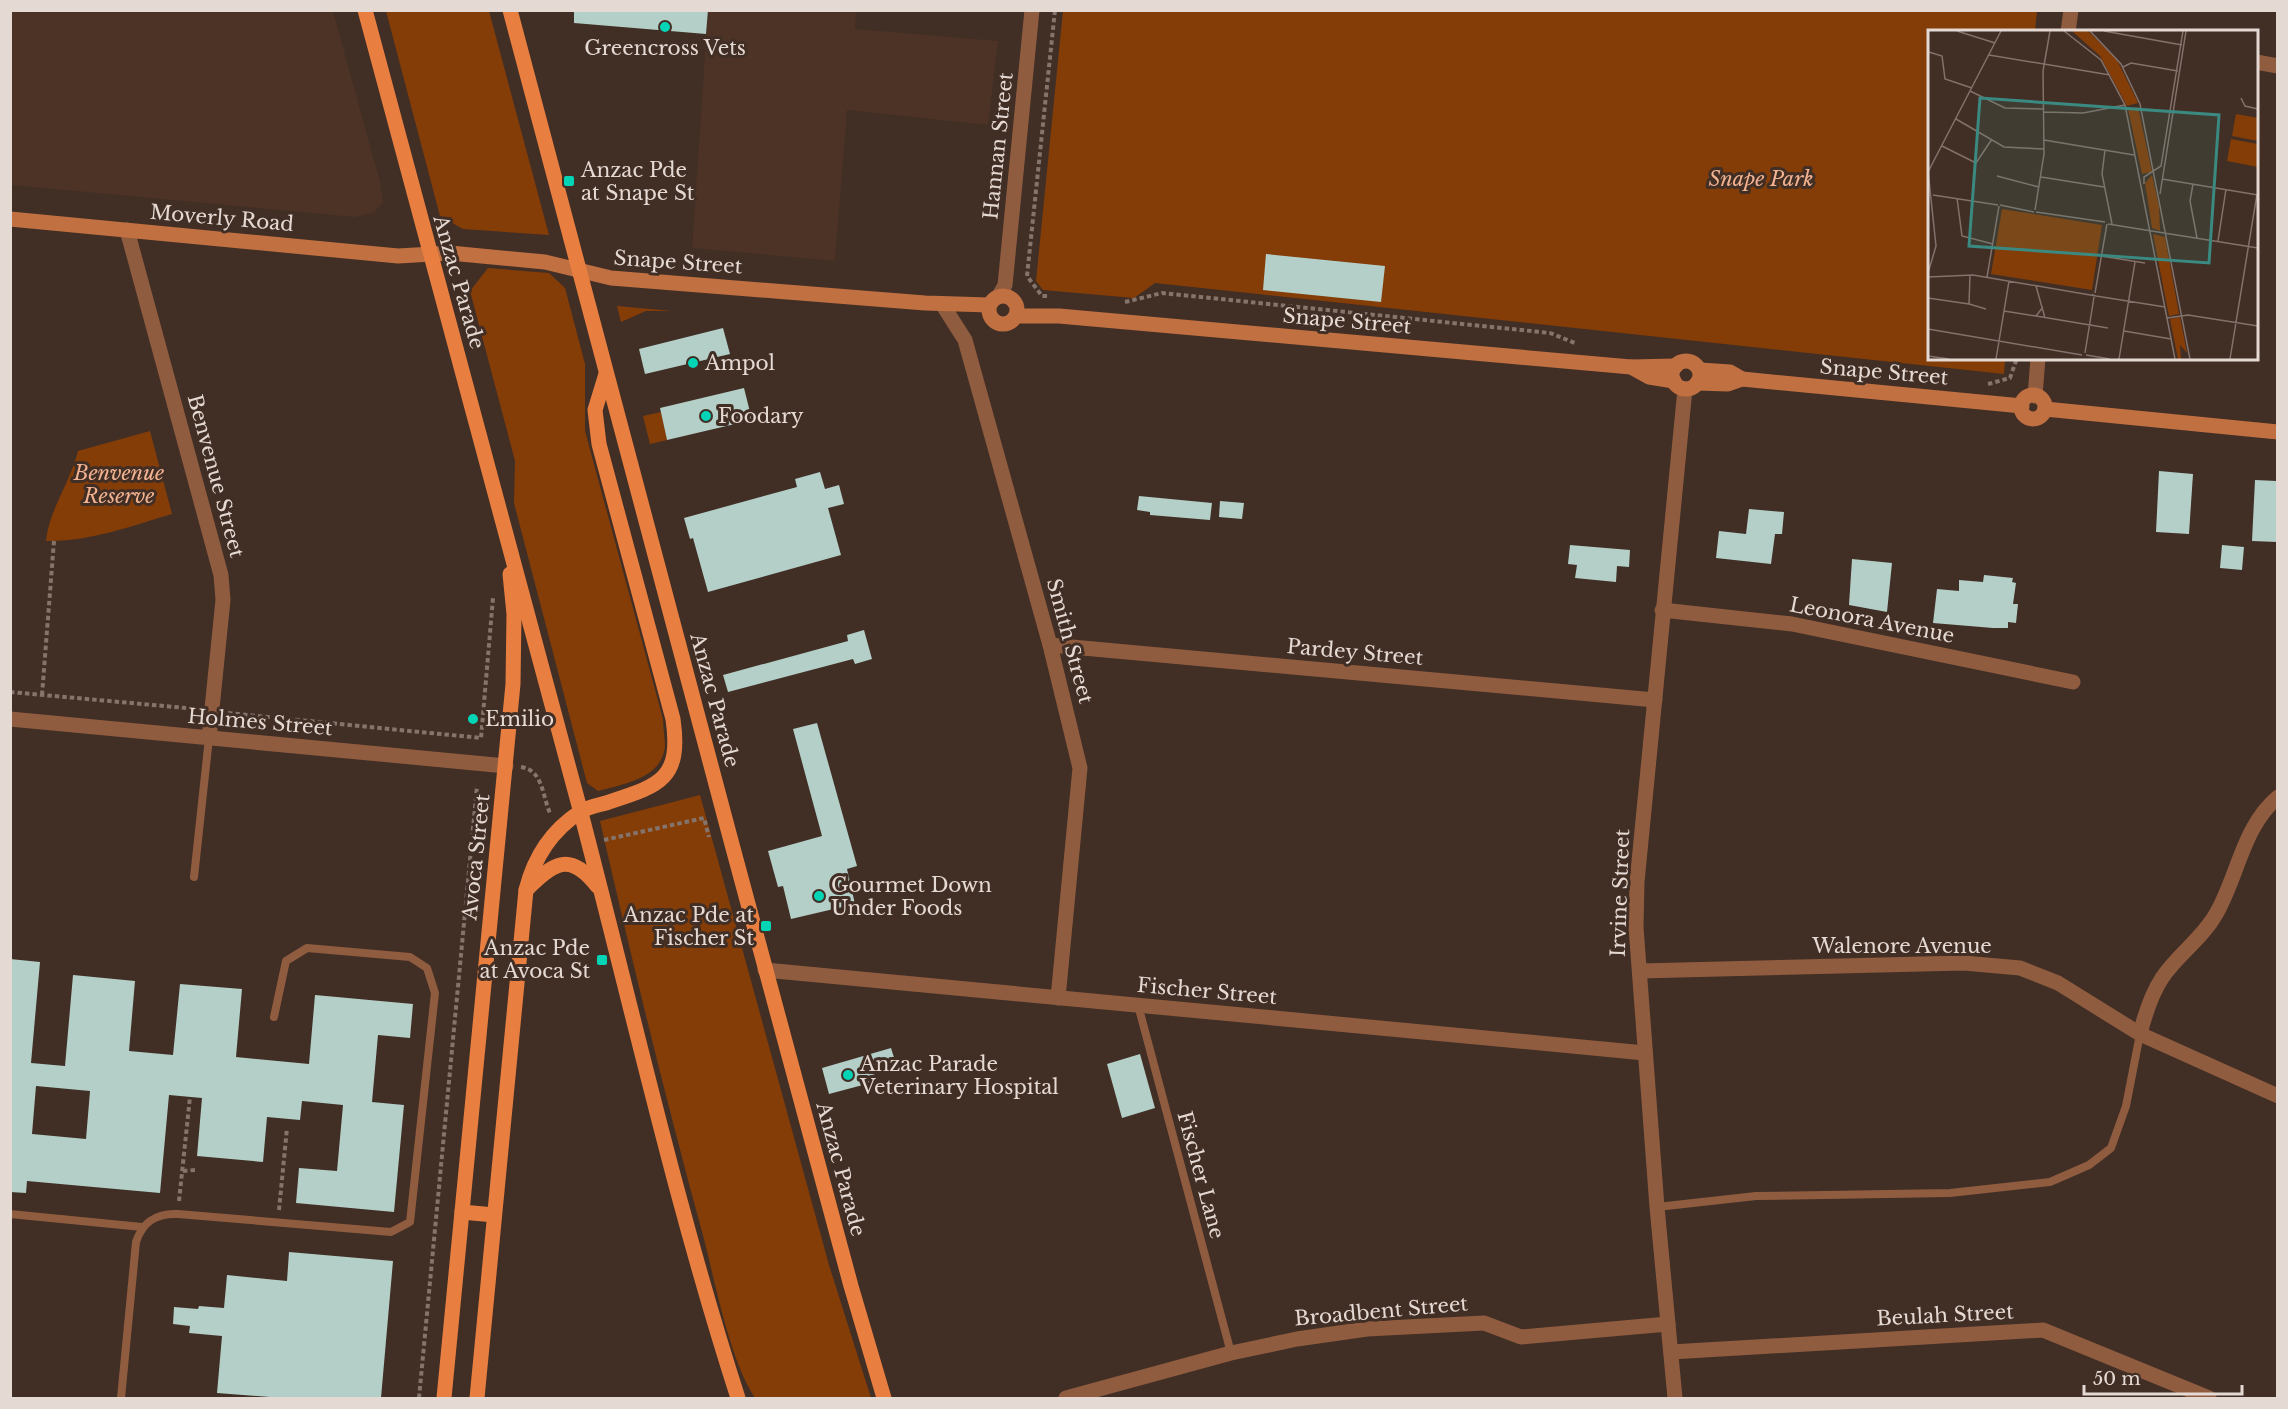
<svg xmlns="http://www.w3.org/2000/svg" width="2288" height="1409" font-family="'Libre Baskerville',serif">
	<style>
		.built { fill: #4c3326 }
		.green { fill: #853d08 }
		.building { fill: #b3cfc8; fill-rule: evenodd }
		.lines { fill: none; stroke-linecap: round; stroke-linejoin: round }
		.path { stroke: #84746c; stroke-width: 4; stroke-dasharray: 4.5 3; stroke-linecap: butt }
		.lane { stroke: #8f5c3f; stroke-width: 8 }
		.street { stroke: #8f5c3f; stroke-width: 15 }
		.secondary { stroke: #c17041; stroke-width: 15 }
		.primary { stroke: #e87f41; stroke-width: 15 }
		.poi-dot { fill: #02d5b6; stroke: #412e25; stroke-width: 2 }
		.labels { text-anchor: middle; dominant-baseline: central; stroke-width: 6; stroke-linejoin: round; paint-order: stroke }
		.poi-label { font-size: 20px; fill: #e5d9d3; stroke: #412e25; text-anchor: start }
		.street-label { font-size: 20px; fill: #e5d9d3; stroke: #412e25 }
		.park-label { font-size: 20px; font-style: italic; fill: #f3b391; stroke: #412e25 }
		.inset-road { fill: none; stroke: #83726b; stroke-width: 1.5 }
		.view { fill: #3a8a82; fill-opacity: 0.15; stroke: #3a8a82; stroke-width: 3 }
		.inset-edge { fill: none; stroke: #e5d9d3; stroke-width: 3 }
	</style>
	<rect width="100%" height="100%" fill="#412e25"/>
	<!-- built -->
	<g class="built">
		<path d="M10 11H333L380 182 383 202 374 213 354 217 11 185Z"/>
		<path d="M708 11H856L855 29 998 41 988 125 847 110 835 261 692 248Z"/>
	</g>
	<!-- green -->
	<g class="green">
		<path d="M386 11H489L549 235 463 229 440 216Z"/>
		<path d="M1063 11H2037L2035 31 1930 32V358L2005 359 2004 374 1155 283 1134 298 1043 290 1036 281Z"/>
		<path d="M488 268 549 273 565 288 585 364V431L663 719C663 728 665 738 665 747 661 779 623 784 598 791L587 783 514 503 515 461 470 291Z"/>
		<path d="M617 306 672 311H646L621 322Z"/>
		<path d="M661 412 667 440 650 444 643 416Z"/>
		<path d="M150 431 172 514C131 526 89 542 46 541 49 510 70 483 78 451Z"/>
		<path d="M700 795 829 1265 871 1398H755C730 1360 716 1286 704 1239 666 1101 632 961 600 821Z"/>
	</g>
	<!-- building -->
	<g class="building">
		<path d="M574 10H708L706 34 574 23Z"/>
		<path d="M1266 254 1385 266 1381 302 1263 290Z"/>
		<path d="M723 328 730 354 645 374 639 349Z"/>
		<path d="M744 388 752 420 667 440 660 408Z"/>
		<path d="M2159 471 2193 474 2189 534 2156 532Z"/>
		<path d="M820 472 825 489 839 485 844 504 828 508 841 555 708 592 693 538 690 539 684 518 797 487 795 479Z"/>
		<path d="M2255 480 2277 481V542L2252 541Z"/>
		<path d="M1139 496 1212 503 1210 520 1150 515V512L1137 510Z"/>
		<path d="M1220 501 1244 503 1242 519 1219 517Z"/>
		<path d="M1749 509 1784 512 1782 534H1775L1771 564 1716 558 1719 531 1746 534Z"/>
		<path d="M1570 545 1630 550 1629 567 1617 566 1616 582 1575 578 1577 565 1568 564Z"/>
		<path d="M2222 545 2244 547 2242 570 2220 568Z"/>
		<path d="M1852 559 1892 563 1887 612 1849 605Z"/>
		<path d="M1984 575 2013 578 2012 582 2016 583 2013 604H2018L2016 623 2008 622V628H1993L1933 623 1937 589 1959 591V580L1983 582Z"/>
		<path d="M864 630 872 659 855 664 853 659 728 692 723 675 848 641 847 635Z"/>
		<path d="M817 723 857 866 847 869 855 904 791 919 783 886 778 887 768 851 822 836 793 729Z"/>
		<path d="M10 959 40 962 31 1063 65 1066 73 975 135 981 129 1051 173 1055 180 984 242 989 236 1057 309 1064 315 995 413 1004 410 1038 378 1035 372 1102 404 1105 394 1212 296 1203 299 1168 337 1171 343 1105 302 1101 300 1120 267 1117 263 1162 197 1156 202 1098 169 1095 160 1193 27 1181 26 1193 10 1192ZM36 1086 90 1091 86 1139 32 1134Z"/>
		<path d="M891 1048 897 1067 872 1075 874 1082 829 1094 822 1068Z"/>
		<path d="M1140 1054 1155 1108 1122 1118 1107 1064Z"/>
		<path d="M289 1252 393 1261 381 1398H283L217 1393 222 1336 189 1333 190 1326 173 1324 174 1307 198 1309 199 1306 224 1308 227 1275 287 1281Z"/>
	</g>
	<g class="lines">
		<!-- path -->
		<g class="path">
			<path d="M1047 296H1042L1027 276 1055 10"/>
			<path d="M1125 302 1162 293 1550 333 1575 343"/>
			<path d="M1988 384 2010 378 2017 358"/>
			<path d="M10 692 197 709"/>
			<path d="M42 695 54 541"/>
			<path d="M228 713 481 738 493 598"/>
			<path d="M521 767C544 770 542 798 551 815"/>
			<path d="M604 840 704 818 709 837"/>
			<path d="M183 1171 195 1170"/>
			<path d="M179 1201 190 1097"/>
			<path d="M279 1210 287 1128"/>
			<path d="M419 1398 477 786"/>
		</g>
		<!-- lane -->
		<g class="lane">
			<path d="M194 877 209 738"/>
			<path d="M1138 1005 1231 1353"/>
			<path d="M1657 1207 1756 1196 1950 1193 2050 1182 2089 1165 2111 1148 2126 1106 2140 1034"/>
			<path d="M10 1214 142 1227"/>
			<path d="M121 1398 136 1242C143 1221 157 1213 178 1214L391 1232 410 1222 435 993 427 968 410 957 307 948 286 961 274 1017"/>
		</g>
		<!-- street -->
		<g class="street">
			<path d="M2068 32 2071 10"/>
			<path d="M2256 62 2278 66"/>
			<path d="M127 230 221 575 223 600 209 738"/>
			<path d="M999 296 1005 285 1032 10"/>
			<path d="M944 307 965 340 1050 645 1080 768 1058 998"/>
			<path d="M2035 396 2038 358"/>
			<path d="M1662 610 1792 624 2073 682"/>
			<path d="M1050 645 1655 700"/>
			<path d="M10 719 506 766"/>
			<path d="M765 970 1645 1053"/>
			<path d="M1640 971 1964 963 2020 968 2058 983 2140 1034 2278 1096"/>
			<path d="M2140 1034C2145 1014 2151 995 2162 978 2177 955 2202 939 2216 914 2238 876 2243 826 2278 797"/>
			<path d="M1671 1352 2043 1330 2209 1398"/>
			<path d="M1066 1398 1231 1353 1297 1339 1367 1329 1484 1323 1521 1337 1668 1324"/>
			<path d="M1675 1398 1657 1207 1636 927 1637 882 1685 389"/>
		</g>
		<!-- secondary -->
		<g class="secondary">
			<path d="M10 219 398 256 450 253 545 262 611 278 925 303 989 305"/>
			<circle cx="1003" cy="310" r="14"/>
			<path d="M1016 316H1059L1631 367 1676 366"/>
			<circle cx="1686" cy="375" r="14"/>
			<path d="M1631 367 1649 377 1674 381"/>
			<path d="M1700 370 1730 372 1742 379"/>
			<path d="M1697 383 1728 384 1742 379 2022 406"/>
			<circle cx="2033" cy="407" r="12"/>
			<path d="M2045 409 2278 432"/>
		</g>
		<!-- primary -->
		<g class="primary">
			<path d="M365 10C435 278 511 545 581 813 632 1008 676 1206 738 1398"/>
			<path d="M510 10 730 837 851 1286 884 1398"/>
			<path d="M526 890C553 864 569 850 597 886"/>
			<path d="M462 1212 494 1215"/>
			<path d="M444 1398 513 684 514 614 510 574"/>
			<path d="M477 1398 526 890C534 858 551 831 580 812 587 807 598 805 606 803 658 786 682 781 673 719L599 444 595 410 606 374"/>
		</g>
	</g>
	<!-- markers -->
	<g class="poi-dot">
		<circle cx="665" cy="27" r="6"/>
		<rect x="563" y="175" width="12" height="12" rx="3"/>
		<circle cx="693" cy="363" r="6"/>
		<circle cx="706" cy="416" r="6"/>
		<circle cx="473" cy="719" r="6"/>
		<circle cx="819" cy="896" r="6"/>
		<rect x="760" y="920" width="12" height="12" rx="3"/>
		<rect x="596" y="954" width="12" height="12" rx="3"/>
		<circle cx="848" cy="1075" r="6"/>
	</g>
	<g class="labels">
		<!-- poi labels -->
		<g class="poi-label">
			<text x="665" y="48" text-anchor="middle">Greencross Vets</text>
			<text x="581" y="170">Anzac Pde<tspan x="581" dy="23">at Snape St</tspan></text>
			<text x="705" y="363">Ampol</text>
			<text x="718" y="416">Foodary</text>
			<text x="485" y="719">Emilio</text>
			<text x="831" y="885">Gourmet Down<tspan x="831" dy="23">Under Foods</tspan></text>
			<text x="754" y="915" text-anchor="end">Anzac Pde at<tspan x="754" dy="23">Fischer St</tspan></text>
			<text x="590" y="948" text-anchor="end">Anzac Pde<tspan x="590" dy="23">at Avoca St</tspan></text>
			<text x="860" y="1064">Anzac Parade<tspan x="860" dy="23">Veterinary Hospital</tspan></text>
		</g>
		<!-- street labels -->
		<g class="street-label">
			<text transform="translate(998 146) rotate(-84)">Hannan Street</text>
			<text transform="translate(222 218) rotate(5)">Moverly Road</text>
			<text transform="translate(678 262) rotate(4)">Snape Street</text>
			<text transform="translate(459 282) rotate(74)">Anzac Parade</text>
			<text transform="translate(1347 321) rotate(5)">Snape Street</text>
			<text transform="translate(1884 372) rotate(5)">Snape Street</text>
			<text transform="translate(216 476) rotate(75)">Benvenue Street</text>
			<text transform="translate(1872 620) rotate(11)">Leonora Avenue</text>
			<text transform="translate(1070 641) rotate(75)">Smith Street</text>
			<text transform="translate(1355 652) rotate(5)">Pardey Street</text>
			<text transform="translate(715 700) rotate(75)">Anzac Parade</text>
			<text transform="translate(260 722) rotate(5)">Holmes Street</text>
			<text transform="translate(476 857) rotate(-84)">Avoca Street</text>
			<text transform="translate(1620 893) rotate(-88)">Irvine Street</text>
			<text x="1902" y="946">Walenore Avenue</text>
			<text transform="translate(1207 991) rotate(5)">Fischer Street</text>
			<text transform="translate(841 1169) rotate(75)">Anzac Parade</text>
			<text transform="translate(1201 1175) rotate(75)">Fischer Lane</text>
			<text transform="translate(1381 1311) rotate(-5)">Broadbent Street</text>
			<text transform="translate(1945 1315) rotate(-3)">Beulah Street</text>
		</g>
		<!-- park labels -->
		<g class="park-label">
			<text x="1761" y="179">Snape Park</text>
			<text x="119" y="473">Benvenue<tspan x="119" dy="23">Reserve</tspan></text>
		</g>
	</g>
	<!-- overview -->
	<g transform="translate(1928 30)">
		<rect width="330" height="330" fill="#412e25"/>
		<path d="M144 1H160L189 30 210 73 199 76 172 26ZM210 77 224 142 214 144 200 79ZM308 84 330 88V111L304 106ZM303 109 330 114V137L299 131ZM224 145 231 176 232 201 224 198 217 153ZM74 179 174 195 164 260 63 244ZM225 204 237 207 251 284 241 286ZM252 287 259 323 252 315 253 329H250L242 289Z" fill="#853d08"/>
		<path class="inset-road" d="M29 1 67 13M136 1 173 30 197 75 247 329M162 1 193 34 212 74 262 329M176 1 254 15M1 22 14 26 17 49 44 58M61 25 182 45M195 37 203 33 250 41M42 61 77 78 116 79M313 68 317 76 330 79M116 82 155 83 197 75M28 89 76 117 116 119M116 110 206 125M14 116 48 133 64 109M177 120 174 144 184 194M0 141 8 216 0 243M0 142 73 1M69 146 111 157M113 147 176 157M234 149 330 165M216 154V147L233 136 255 1M265 154 262 171 269 208M232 164 258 1M5 165 70 175M29 168 34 206 65 214M72 175 106 182M107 180 116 124 115 41 122 1M108 182 177 192M180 194 330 218M290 211 298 159M173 226 217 233M42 245 41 274 58 279M0 247 45 245 168 266 164 265M59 247 71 176M108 256 117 288M167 263 179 194M168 266 237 277M0 268 41 274M76 281 108 286 115 277M108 286 180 298M239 288 260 285 330 296M0 299 154 325M196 301 243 309M157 323 166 267M158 325 182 329M0 326 21 329M68 329 81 251M191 329 207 232M302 329 329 164"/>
		<path class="view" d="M52 68 291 85 281 233 41 216Z"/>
		<rect width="330" height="330" class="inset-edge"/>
	</g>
	<!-- border -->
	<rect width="2288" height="1409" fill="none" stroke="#e5d9d3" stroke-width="24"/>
	<!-- scale -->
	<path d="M2084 1385v9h158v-9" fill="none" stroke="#e5d9d3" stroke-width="3"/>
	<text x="2093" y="1385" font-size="18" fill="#e5d9d3" stroke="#412e25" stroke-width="4.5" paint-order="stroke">50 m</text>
</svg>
